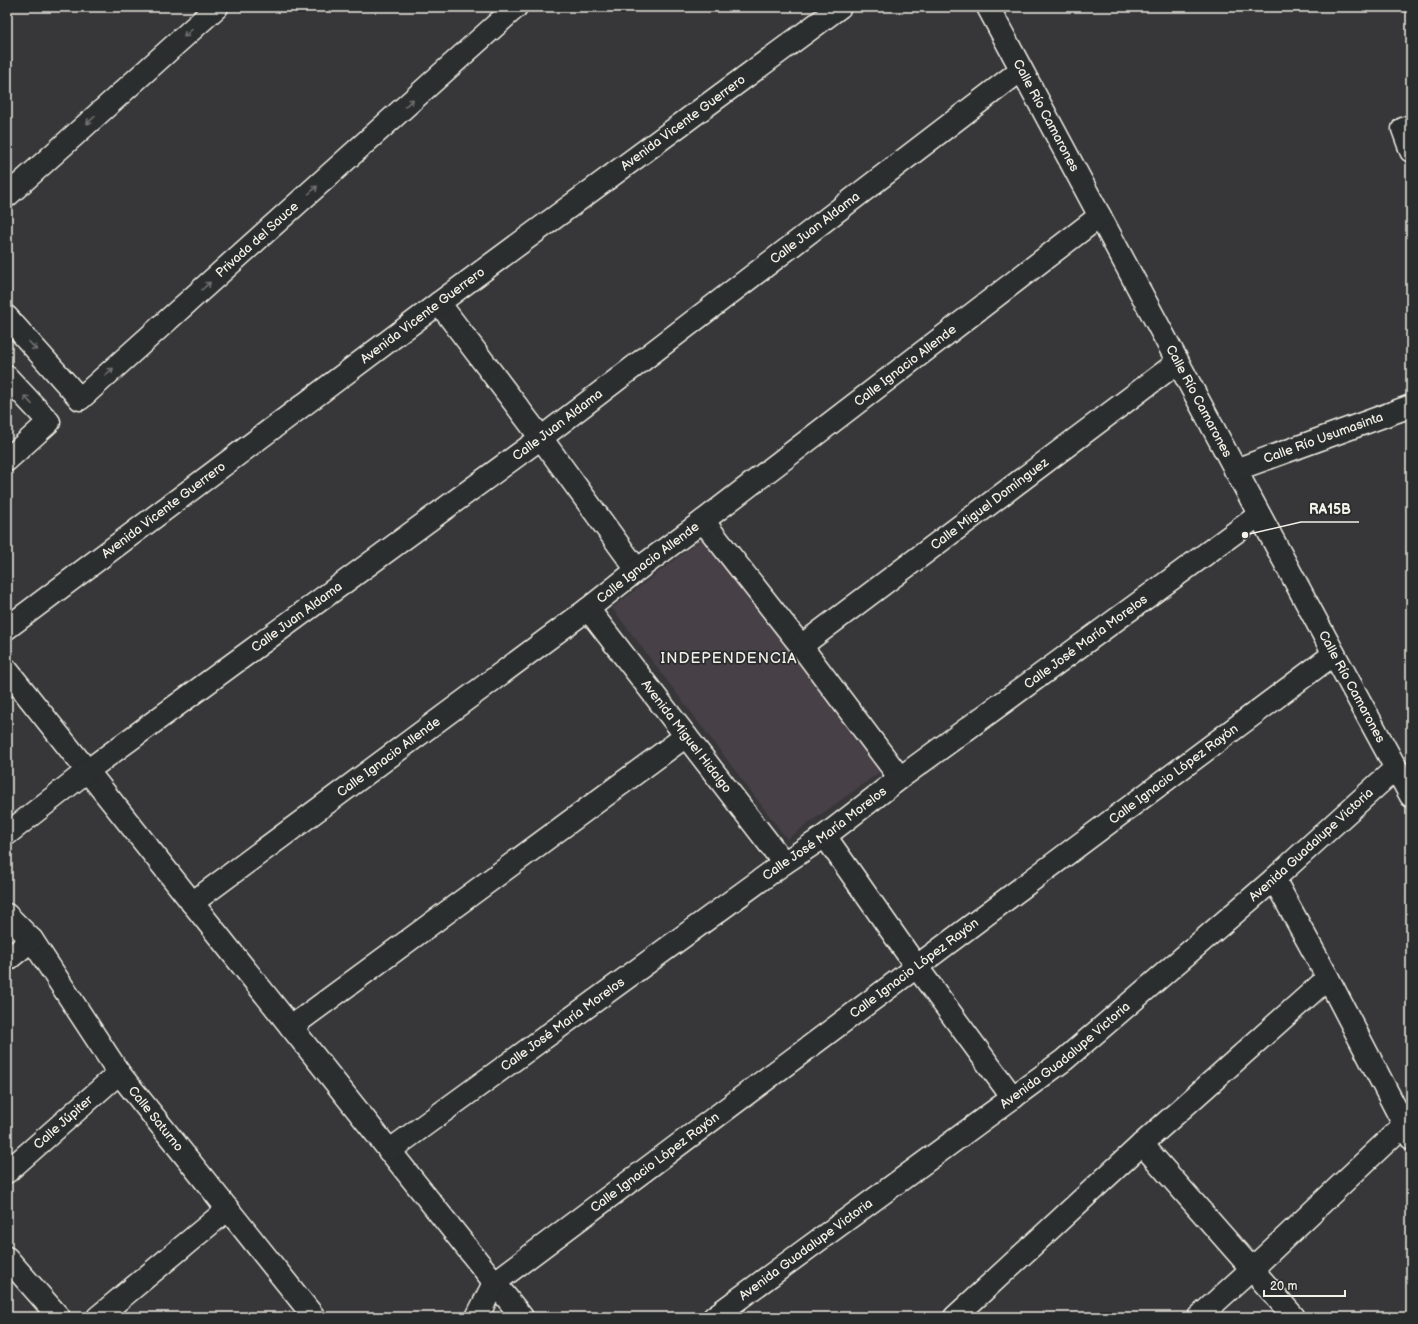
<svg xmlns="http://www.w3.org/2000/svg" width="1418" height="1324" font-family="'Balsamiq Sans',sans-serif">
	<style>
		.built { fill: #474146 }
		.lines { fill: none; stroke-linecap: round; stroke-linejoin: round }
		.street-casing { stroke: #f4f1e8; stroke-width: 25 }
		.street { stroke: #2a2d2e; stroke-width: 22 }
		.oneway { stroke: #71726f }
		.labels { text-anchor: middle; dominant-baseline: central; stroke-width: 3.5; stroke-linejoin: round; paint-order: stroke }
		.street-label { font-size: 13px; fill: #f4f1e8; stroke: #2a2d2e }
		.quarter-label { font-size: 15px; letter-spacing: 1px; fill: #f4f1e8; stroke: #2a2d2e }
		.leader { fill: none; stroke: #f4f1e8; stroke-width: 1.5 }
		.callout-dot { fill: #f4f1e8; stroke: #2a2d2e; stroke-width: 1.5 }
		.callout-label { font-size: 14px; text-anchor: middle; font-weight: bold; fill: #f4f1e8; stroke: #2a2d2e; stroke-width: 3.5; stroke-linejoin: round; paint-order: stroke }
	</style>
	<rect width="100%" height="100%" fill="#373639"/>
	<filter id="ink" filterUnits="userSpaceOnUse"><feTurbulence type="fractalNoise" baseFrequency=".025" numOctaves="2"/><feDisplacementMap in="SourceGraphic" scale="8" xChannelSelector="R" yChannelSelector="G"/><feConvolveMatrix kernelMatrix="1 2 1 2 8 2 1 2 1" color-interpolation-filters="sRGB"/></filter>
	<g filter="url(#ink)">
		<!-- built -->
		<path class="built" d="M703 538 881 771 787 839 612 608Z"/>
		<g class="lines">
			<defs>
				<g id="street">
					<path id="s1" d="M988 7 1334 654 1411 796"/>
					<path d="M1411 126 1403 129 1411 151"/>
					<path d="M7 196 217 7"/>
					<path d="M439 303 541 438 637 570"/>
					<path id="s2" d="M7 317 80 399 516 7"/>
					<path d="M7 377 49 422 7 460"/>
					<path id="s3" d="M1235 470 1411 406"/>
					<path d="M703 521 801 646 900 778"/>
					<path id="s4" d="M588 609 784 863"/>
					<path id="s5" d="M7 628 439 303 840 7"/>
					<path id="s6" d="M801 646 1178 362"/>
					<path d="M7 670 522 1317"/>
					<path id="s7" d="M7 834 87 771 541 438 1021 70"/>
					<path d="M825 836 916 966 1013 1098"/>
					<path d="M1274 879 1328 978 1411 1138"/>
					<path id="s8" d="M192 903 588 609 637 570 703 521 1100 216"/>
					<path id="s9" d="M7 915 32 940 119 1073 314 1317"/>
					<path d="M7 960 32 940"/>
					<path d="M291 1027 686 736"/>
					<path d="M1142 1144 1294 1317"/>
					<path id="s10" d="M389 1151 784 863 825 836 900 778 1259 515"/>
					<path id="s11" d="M7 1172 119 1073"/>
					<path d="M7 1258 59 1317"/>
					<path d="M98 1317 228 1209"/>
					<path id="s12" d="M477 1317 494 1283 1334 654"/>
					<path id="s13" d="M714 1317 1064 1060 1274 879 1396 768"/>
					<path d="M955 1317 1142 1144 1328 978"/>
					<path d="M1199 1317 1253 1268 1404 1125 1411 1122"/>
				</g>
			</defs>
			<!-- street casing -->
			<use href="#street" class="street-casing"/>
			<!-- street -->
			<use href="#street" class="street"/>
		</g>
		<!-- one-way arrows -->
		<defs><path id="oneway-shaft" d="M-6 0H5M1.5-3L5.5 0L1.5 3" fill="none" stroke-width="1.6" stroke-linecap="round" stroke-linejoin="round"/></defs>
		<g class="oneway">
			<use href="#oneway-shaft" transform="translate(188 33) rotate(138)"/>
			<use href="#oneway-shaft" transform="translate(409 103) rotate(-42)"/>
			<use href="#oneway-shaft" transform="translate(91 120) rotate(138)"/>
			<use href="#oneway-shaft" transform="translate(313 190) rotate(-42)"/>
			<use href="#oneway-shaft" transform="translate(206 286) rotate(-42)"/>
			<use href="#oneway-shaft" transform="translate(33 346) rotate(48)"/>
			<use href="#oneway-shaft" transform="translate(109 372) rotate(-42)"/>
			<use href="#oneway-shaft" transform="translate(28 400) rotate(-133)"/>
		</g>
	</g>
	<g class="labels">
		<!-- street labels -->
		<g class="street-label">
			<text stroke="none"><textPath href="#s1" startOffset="123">Calle Río Camarones</textPath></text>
			<text stroke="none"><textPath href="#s5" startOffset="844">Avenida Vicente Guerrero</textPath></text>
			<text stroke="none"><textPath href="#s7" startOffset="1010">Calle Juan Aldama</textPath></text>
			<text stroke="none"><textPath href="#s2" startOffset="348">Privada del Sauce</textPath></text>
			<text stroke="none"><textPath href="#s5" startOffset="520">Avenida Vicente Guerrero</textPath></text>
			<text stroke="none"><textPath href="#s8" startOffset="893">Calle Ignacio Allende</textPath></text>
			<text stroke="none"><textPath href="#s1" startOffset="447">Calle Río Camarones</textPath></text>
			<text stroke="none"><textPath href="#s7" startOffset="686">Calle Juan Aldama</textPath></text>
			<text stroke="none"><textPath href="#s3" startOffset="94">Calle Río Usumasinta</textPath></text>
			<text stroke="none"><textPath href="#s6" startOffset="236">Calle Miguel Domínguez</textPath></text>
			<text stroke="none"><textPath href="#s5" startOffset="196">Avenida Vicente Guerrero</textPath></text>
			<text stroke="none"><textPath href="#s8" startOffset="569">Calle Ignacio Allende</textPath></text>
			<text stroke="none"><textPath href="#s7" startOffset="362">Calle Juan Aldama</textPath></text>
			<text stroke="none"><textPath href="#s10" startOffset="863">Calle José María Morelos</textPath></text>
			<text stroke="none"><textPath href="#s1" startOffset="771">Calle Río Camarones</textPath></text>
			<text stroke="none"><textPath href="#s4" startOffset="161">Avenida Miguel Hidalgo</textPath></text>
			<text stroke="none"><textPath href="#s8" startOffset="245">Calle Ignacio Allende</textPath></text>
			<text stroke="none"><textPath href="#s12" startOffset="887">Calle Ignacio López Rayón</textPath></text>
			<text stroke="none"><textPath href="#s10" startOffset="539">Calle José María Morelos</textPath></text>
			<text stroke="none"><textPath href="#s13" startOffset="762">Avenida Guadalupe Victoria</textPath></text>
			<text stroke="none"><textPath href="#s12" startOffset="563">Calle Ignacio López Rayón</textPath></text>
			<text stroke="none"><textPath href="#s10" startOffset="215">Calle José María Morelos</textPath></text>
			<text stroke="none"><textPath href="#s13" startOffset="438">Avenida Guadalupe Victoria</textPath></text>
			<text stroke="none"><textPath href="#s9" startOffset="253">Calle Saturno</textPath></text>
			<text stroke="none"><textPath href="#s11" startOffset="75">Calle Júpiter</textPath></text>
			<text stroke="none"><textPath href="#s12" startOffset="239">Calle Ignacio López Rayón</textPath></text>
			<text stroke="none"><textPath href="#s13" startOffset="114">Avenida Guadalupe Victoria</textPath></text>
		</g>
		<!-- quarter labels -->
		<g class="quarter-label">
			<text x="729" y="658">INDEPENDENCIA</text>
		</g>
	</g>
	<!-- callouts -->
	<path class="leader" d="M1245 535L1301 522H1359"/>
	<circle class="callout-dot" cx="1245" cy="535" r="4"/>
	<g class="callout-label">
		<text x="1330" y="514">RA15B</text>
	</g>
	<!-- margin -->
	<rect width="1418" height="1324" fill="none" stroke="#2a2d2e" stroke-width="24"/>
	<rect x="12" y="12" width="1394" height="1300" fill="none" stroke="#f4f1e8" stroke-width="1.5" filter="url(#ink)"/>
	<!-- scale -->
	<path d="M1264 1290v6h81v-6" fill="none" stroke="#f4f1e8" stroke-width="2"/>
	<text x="1270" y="1290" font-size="12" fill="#f4f1e8" stroke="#2a2d2e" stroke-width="3" paint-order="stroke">20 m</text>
</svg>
